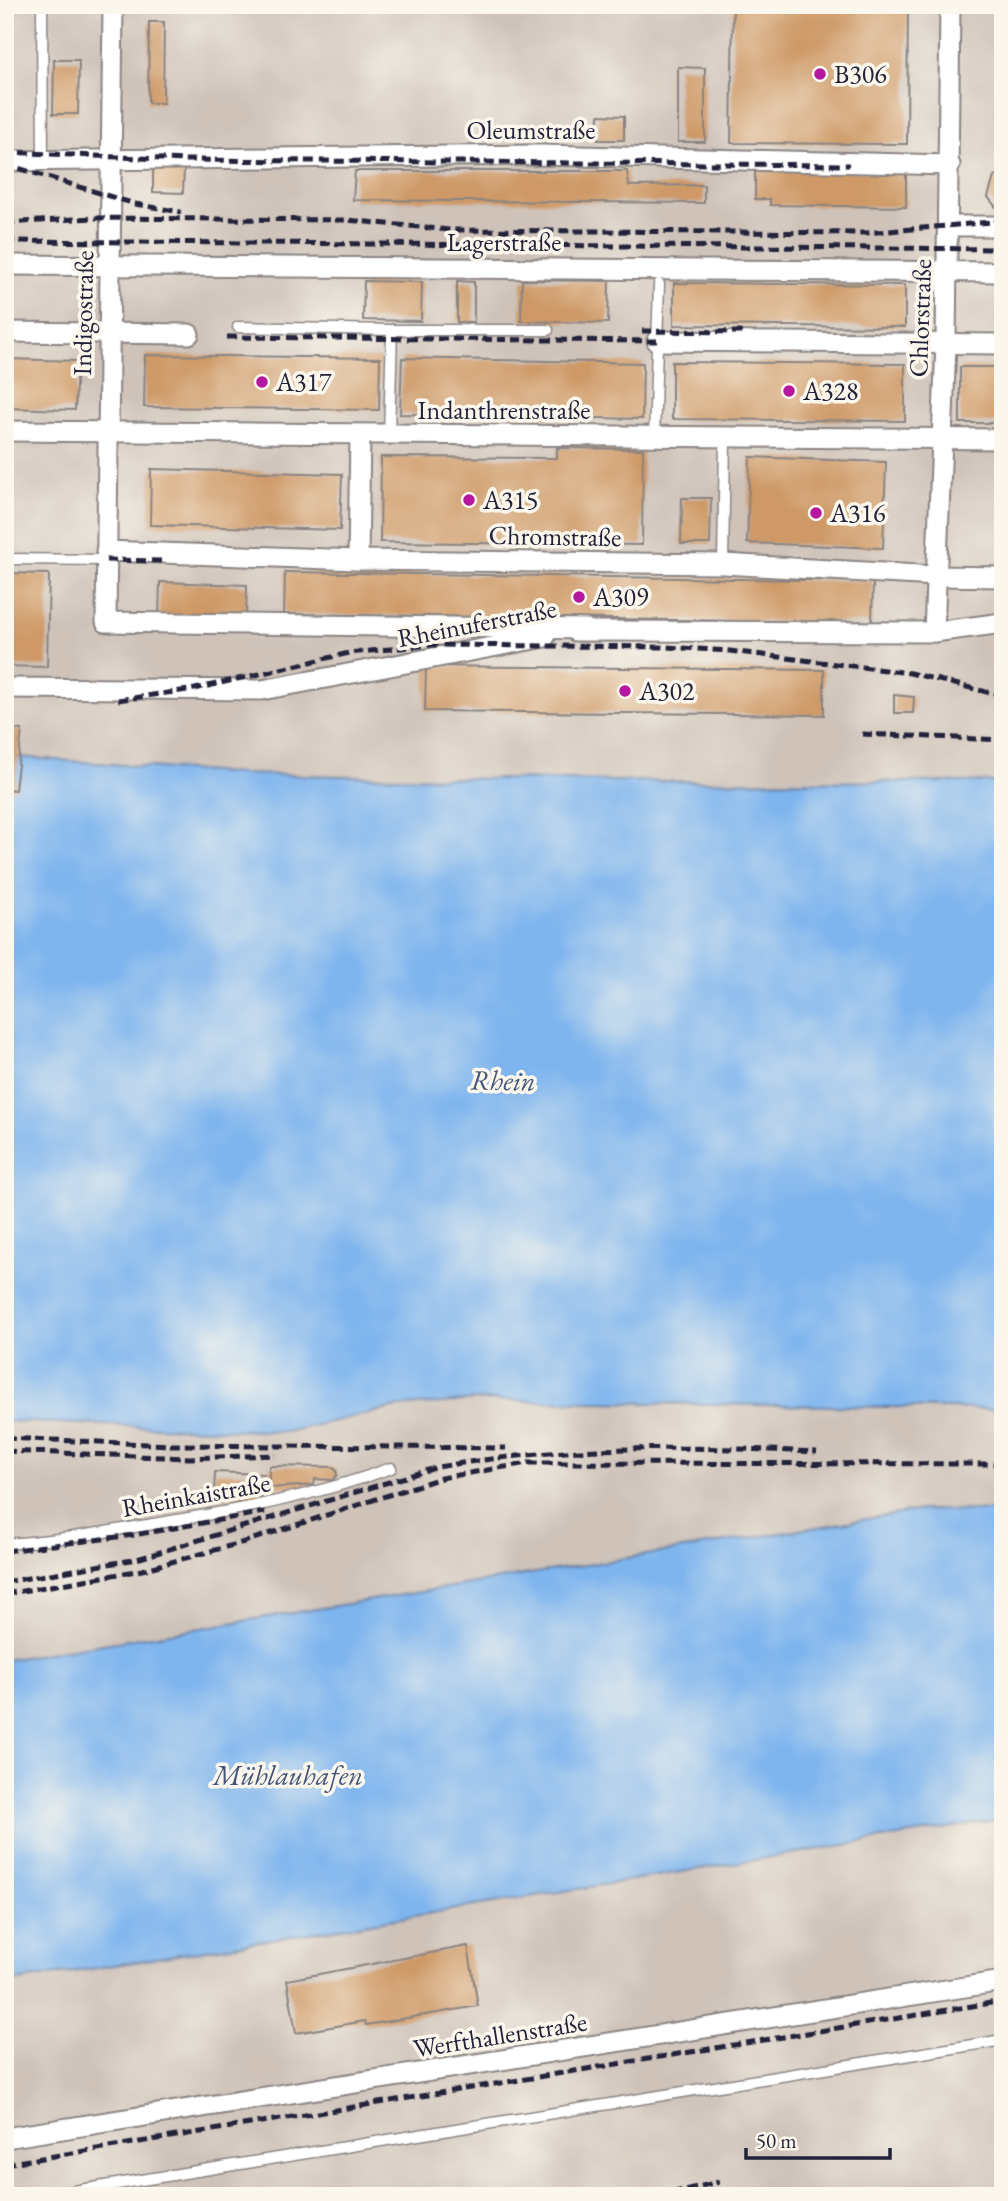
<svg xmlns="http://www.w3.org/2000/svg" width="1008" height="2201" font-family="'EB Garamond',serif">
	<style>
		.industrial { fill: #cec2b9 }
		.water { fill: #7fb5ee; stroke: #506c94; stroke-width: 2 }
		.building { fill: #ce9966 }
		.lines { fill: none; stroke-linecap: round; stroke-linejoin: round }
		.service-casing { stroke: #8a8482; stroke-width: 13 }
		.minor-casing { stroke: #8a8482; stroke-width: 23 }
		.service { stroke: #fff; stroke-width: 10 }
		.minor { stroke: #fff; stroke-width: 19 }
		.rail { stroke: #22223b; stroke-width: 5; stroke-dasharray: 10 5; stroke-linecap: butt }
		.poi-dot { fill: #b5179e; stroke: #fbf7ec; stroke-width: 2.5 }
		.labels { text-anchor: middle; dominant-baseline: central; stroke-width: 7; stroke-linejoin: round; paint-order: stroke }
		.poi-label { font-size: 26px; fill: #22223b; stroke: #fbf7ec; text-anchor: start }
		.street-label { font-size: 26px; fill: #22223b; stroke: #fbf7ec }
		.water-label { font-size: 28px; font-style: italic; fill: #43557a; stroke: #fbf7ec }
	</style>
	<rect width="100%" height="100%" fill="#fbf7ec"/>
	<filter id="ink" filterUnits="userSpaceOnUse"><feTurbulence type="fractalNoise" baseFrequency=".0143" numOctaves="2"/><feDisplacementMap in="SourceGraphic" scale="14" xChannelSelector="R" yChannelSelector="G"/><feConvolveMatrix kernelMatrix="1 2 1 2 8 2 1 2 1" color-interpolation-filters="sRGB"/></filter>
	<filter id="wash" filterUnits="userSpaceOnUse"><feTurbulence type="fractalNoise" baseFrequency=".00686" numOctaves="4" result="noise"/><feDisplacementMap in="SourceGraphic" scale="28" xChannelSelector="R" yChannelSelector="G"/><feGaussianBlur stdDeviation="1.57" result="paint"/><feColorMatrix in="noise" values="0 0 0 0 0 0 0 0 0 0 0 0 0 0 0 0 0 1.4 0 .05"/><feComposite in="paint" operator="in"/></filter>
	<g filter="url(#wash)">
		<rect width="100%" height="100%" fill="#f3e5ca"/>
		<!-- industrial -->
		<g class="industrial">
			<path d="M5 5H1003V782L612 781 240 774 5 756Z"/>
			<path d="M476 1400 1003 1409V1511L921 1510 5 1660V1421L286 1432 397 1407Z"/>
			<path d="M1003 1819V2196H5V1983Z"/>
		</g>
		<!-- water -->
		<g class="water">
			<path d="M5 756 240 774 612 781 1003 782V1409L476 1400 397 1407 286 1432 5 1421Z"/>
			<path d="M921 1510 1003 1511V1819L5 1983V1660Z"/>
		</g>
		<g id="blocks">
			<!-- building -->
			<g class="building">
				<path d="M733 5H908L907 144 731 143Z"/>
				<path d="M1000 18H1003V155H999Z"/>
				<path d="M149 22H164L163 103H148Z"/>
				<path d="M54 60H79L78 114H53Z"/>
				<path d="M678 67 705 68V142H678Z"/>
				<path d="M599 115 624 116V140H598Z"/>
				<path d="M153 167 184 168 183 193 153 192Z"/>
				<path d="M771 170 906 172V207L770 205V199H755V172Z"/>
				<path d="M355 171H627L629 186 704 185V203L353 200Z"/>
				<path d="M1003 171V216L988 197 994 177Z"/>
				<path d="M522 280 609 281 608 323 521 321Z"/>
				<path d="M364 281 422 282 421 321 363 320Z"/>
				<path d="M457 281 474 282V322H457Z"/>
				<path d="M674 283 905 285V327L674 325Z"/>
				<rect x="999" y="286" width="4" height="39"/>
				<path d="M145 355 380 358 379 410 144 407Z"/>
				<path d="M402 358 643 363 642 419 400 414Z"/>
				<path d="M5 359 77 361 75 410 5 408Z"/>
				<path d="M672 362 905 364V421L672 419Z"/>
				<rect x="960" y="367" width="43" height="56"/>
				<path d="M557 448 643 449 642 545 380 542 381 457 557 458Z"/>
				<path d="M750 457 886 462 883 548 747 543Z"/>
				<path d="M151 469 342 474 340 530 150 525Z"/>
				<path d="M682 498H711L710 544H681Z"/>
				<path d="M285 572 873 581 872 623 284 614Z"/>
				<path d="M5 573 49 574 47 667 5 666Z"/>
				<path d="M160 582 247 585 246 618 159 616Z"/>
				<path d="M426 666 824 670V715L425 711Z"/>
				<path d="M894 695 914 697 913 713H894Z"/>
				<path d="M5 729 22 730 15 790 5 789Z"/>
				<path d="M269 1466 331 1467 336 1470 337 1475 333 1480 315 1479 314 1485 269 1488Z"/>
				<path d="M215 1472 264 1474 262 1498 214 1495Z"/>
				<path d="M468 1946 478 2006 366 2025 365 2021 296 2033 287 1980Z"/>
			</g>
		</g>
	</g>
	<g filter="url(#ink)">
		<use href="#blocks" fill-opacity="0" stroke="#8a8482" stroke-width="2"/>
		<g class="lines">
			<defs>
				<g id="service">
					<path d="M42 5 43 162"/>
					<path d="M238 327 392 330 389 435"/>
					<path d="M392 330H548"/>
					<path d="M654 438 659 284"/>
					<path d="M5 559 106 560"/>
					<path d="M723 564 725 438"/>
					<path d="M5 1544C55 1541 104 1532 153 1524 234 1511 313 1497 391 1468"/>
					<path d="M43 2196 1003 2040"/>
				</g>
				<g id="minor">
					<path d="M113 5 106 622 586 629"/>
					<path d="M5 161 540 155 950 165"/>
					<path d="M948 226H1003"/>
					<path d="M5 265 1003 272"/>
					<path d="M5 332 189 334"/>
					<path d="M657 341 1003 344"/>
					<path d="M5 431 1003 439"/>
					<path d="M106 551 358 560 723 564 936 576 1003 577"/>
					<path d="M358 560 360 435"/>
					<path d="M575 631 934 632 1003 623"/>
					<path d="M934 632 946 344 950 5"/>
					<path d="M5 688 262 690 545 637"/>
					<path d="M5 2138 1003 1981"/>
				</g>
			</defs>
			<!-- service casing -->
			<use href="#service" class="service-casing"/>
			<!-- minor casing -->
			<use href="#minor" class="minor-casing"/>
			<!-- service -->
			<use href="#service" class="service"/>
			<!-- minor -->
			<use href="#minor" class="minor"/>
			<!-- rail -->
			<g class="rail">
				<path d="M5 152 185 160 849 165"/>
				<path d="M5 164 135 204 181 212"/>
				<path d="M5 223 93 218 347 220 450 230 866 233 1003 221"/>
				<path d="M5 241 1003 249"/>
				<path d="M642 331 742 332"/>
				<path d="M227 337 657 341"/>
				<path d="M106 560 161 561"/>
				<path d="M118 700 195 689 349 653 431 645 667 647 730 651 910 673 1003 696"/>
				<path d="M862 734 1003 740"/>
				<path d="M5 1438 171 1445 506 1448"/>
				<path d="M5 1451 189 1458 275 1455"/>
				<path d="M5 1551 134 1535 265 1512"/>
				<path d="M5 1582 137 1559 438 1467C564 1445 690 1446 817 1452"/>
				<path d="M5 1594 142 1570 244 1542 441 1478 528 1463 1003 1464"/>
				<path d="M5 2164 1003 2001"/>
				<path d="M631 2196 638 2194"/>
				<path d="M657 2196 719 2182"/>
			</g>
		</g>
	</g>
	<!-- markers -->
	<g class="poi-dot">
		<circle cx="820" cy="74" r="7"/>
		<circle cx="262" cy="382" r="7"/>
		<circle cx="789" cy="391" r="7"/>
		<circle cx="469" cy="500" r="7"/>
		<circle cx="816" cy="513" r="7"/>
		<circle cx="579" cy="597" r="7"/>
		<circle cx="625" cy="691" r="7"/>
	</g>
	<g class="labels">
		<!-- poi labels -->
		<g class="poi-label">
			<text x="834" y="74">B306</text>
			<text x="276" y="382">A317</text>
			<text x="803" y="391">A328</text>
			<text x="483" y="500">A315</text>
			<text x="830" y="513">A316</text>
			<text x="593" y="597">A309</text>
			<text x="639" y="691">A302</text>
		</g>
		<!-- street labels -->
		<g class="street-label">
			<text x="531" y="130">Oleumstraße</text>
			<text x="504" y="242">Lagerstraße</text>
			<text transform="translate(83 313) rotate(-89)">Indigostraße</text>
			<text transform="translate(920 318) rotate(-88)">Chlorstraße</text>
			<text x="504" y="410">Indanthrenstraße</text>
			<text transform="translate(555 536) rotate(1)">Chromstraße</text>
			<text transform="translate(477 623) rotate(-11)">Rheinuferstraße</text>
			<text transform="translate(196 1495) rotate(-10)">Rheinkaistraße</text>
			<text transform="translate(500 2035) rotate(-9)">Werfthallenstraße</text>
		</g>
		<!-- water labels -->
		<g class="water-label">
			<text transform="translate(503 1080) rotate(1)">Rhein</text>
			<text x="288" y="1775">Mühlauhafen</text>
		</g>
	</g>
	<!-- margin -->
	<rect width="1008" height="2201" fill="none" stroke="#fbf7ec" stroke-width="28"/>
	<!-- scale -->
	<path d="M746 2148v10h144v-10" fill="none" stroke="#22223b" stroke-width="3.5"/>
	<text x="756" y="2148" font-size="21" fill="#22223b" stroke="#fbf7ec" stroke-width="5" paint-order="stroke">50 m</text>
</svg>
